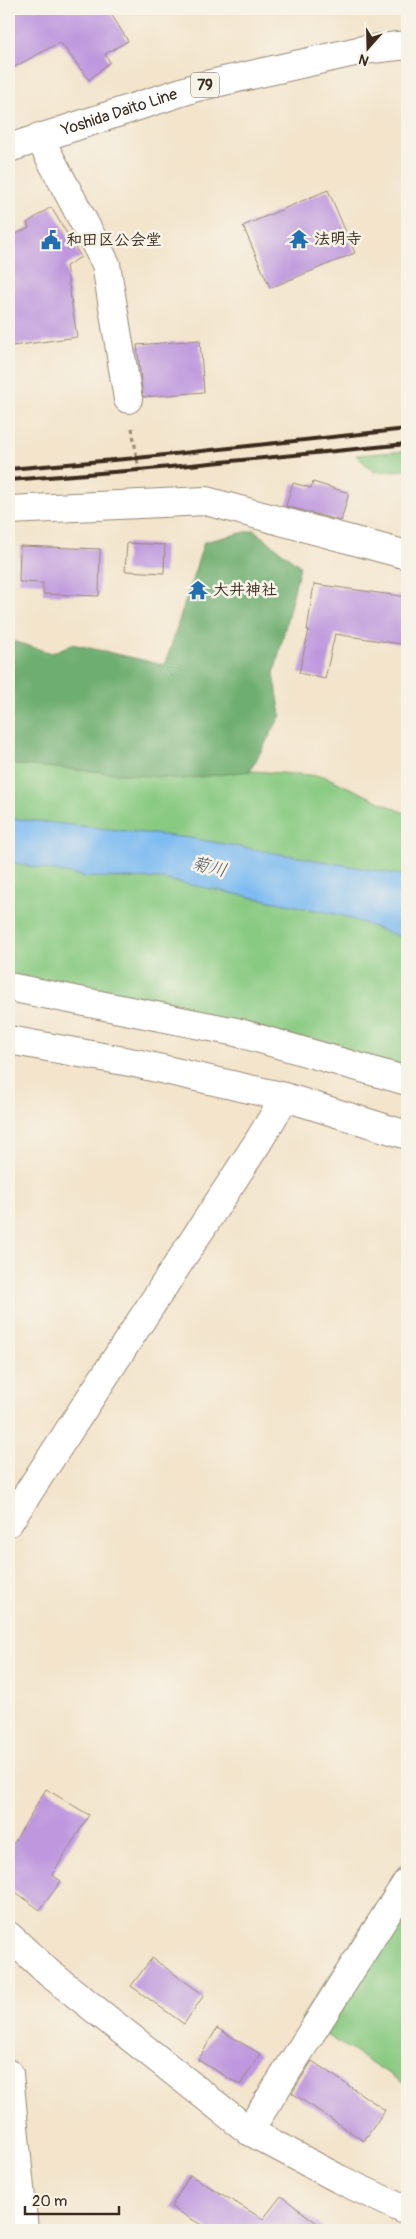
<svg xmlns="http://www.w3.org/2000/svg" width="416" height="2239" font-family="Pangolin,'Klee One',sans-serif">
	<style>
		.green { fill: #89ca82; stroke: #627a50 }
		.forest { fill: #6eae70; stroke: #546c47 }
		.water { fill: #7dbbf1; stroke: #5c7288 }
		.building { fill: #be97de }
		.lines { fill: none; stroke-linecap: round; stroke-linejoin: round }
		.minor-casing { stroke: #978774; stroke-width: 30 }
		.major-casing { stroke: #978774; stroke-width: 30 }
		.path { stroke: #978774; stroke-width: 3; stroke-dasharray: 4 4; stroke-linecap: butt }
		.minor { stroke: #fff; stroke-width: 28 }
		.major { stroke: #fff; stroke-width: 28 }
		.rail { stroke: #3b2a1e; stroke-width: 4 }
		.labels { text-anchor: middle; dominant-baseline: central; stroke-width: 5; stroke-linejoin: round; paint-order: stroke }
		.shield { fill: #f7f3e8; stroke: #73665b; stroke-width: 1 }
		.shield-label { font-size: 15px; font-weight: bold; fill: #3b2a1e }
		.street-label { font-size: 16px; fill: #3b2a1e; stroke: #f7f3e8 }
		.poi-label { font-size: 16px; font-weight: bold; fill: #3b2a1e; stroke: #f7f3e8; text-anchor: start }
		.water-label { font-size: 18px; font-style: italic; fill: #4f565d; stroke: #f7f3e8 }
	</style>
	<rect width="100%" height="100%" fill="#f7f3e8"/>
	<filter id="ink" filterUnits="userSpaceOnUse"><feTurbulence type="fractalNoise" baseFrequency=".02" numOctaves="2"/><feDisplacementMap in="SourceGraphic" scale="10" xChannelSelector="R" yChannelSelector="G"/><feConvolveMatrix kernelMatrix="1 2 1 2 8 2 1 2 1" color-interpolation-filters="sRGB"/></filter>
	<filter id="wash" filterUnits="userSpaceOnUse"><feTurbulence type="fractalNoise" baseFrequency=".0096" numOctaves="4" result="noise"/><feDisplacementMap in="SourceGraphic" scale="20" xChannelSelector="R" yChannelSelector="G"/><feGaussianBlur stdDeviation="1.12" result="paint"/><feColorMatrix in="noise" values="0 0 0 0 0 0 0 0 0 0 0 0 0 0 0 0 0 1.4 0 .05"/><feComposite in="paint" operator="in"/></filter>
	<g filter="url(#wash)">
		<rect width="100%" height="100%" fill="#f3e4cb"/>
		<!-- green -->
		<g class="green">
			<path d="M407 451V470L374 472 356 455Z"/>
			<path d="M9 764 166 765 324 776 407 814V1090L9 987Z"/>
			<path d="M403 1864 407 1867V2085L301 2019Z"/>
		</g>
		<!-- forest -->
		<path class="forest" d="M254 530 300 566 274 674 281 715 250 771 182 779 9 764V640L52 653 72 644 165 665 204 542Z"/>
		<!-- water -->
		<path class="water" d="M9 818 190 838 407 876V939L340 915 162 879 85 877 9 862Z"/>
		<g id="blocks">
			<!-- building -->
			<g class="building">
				<path d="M9 9H108L128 41 105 54 110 62 89 80 60 42 9 70Z"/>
				<path d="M328 190 355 253 270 288 243 226Z"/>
				<path d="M51 207 81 257 66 266 77 337 12 346 9 325V237L29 228 27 223Z"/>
				<path d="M200 340 204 392 143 397 137 345Z"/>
				<path d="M313 482 349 493 341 521 286 506 293 483 311 488Z"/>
				<path d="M127 543 165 545 164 573 125 571Z"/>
				<path d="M20 546 100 549 99 596 43 594V583L19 582Z"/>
				<path d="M314 584 407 597V645L335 634 325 679 299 673 309 630H307Z"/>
				<path d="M46 1789 89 1815 52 1875 61 1881 40 1910 9 1887V1851Z"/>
				<path d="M152 1958 204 1995 184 2024 131 1986Z"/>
				<path d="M217 2028 260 2054 240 2085 198 2060Z"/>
				<path d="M312 2061 385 2110 364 2141 292 2093Z"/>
				<path d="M190 2175 263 2219 281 2196 326 2230H210L171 2207Z"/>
			</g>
		</g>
	</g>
	<g filter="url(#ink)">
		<use href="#blocks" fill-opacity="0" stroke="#978774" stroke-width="1"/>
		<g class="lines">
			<defs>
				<g id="minor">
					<path d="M39 137 106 264 128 399"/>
					<path d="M9 510 206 501 407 555"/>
					<path d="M9 987 236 1032 407 1081"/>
					<path d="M9 1040 135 1063 285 1097 407 1135"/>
					<path d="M9 1522 258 1142 285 1097"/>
					<path d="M9 1936 49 1973 249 2131 339 2179 407 2211"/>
					<path d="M9 2074 24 2230"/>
					<path d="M249 2131 407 1882"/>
				</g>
				<g id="major">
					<path id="s1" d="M9 148 197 87 363 50 407 45"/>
				</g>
			</defs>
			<!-- minor casing -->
			<use href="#minor" class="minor-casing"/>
			<!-- major casing -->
			<use href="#major" class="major-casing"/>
			<!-- path -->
			<path class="path" d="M132 428 139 470 144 473"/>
			<!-- minor -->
			<use href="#minor" class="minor"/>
			<!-- major -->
			<use href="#major" class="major"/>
			<!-- rail -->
			<g class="rail">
				<path d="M9 469 137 458 407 429"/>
				<path d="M9 480 139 470 407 444"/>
			</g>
		</g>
	</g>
	<!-- icons -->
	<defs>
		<symbol id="temple-bare" viewBox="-9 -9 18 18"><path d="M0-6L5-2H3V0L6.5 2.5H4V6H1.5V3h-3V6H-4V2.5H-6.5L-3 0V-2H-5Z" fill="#1f6fb2" stroke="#f7f3e8" stroke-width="2.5" paint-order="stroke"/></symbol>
		<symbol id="civic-bare" viewBox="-9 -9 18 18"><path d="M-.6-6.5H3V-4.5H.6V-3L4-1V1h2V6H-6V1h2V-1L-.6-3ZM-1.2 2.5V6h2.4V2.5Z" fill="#1f6fb2" stroke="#f7f3e8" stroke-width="2.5" paint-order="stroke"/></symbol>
	</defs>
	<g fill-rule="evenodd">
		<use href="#temple-bare" x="285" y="225" width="28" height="28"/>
		<use href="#civic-bare" x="37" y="226" width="28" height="28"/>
		<use href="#temple-bare" x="184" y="576" width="28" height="28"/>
	</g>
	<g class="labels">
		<!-- shield labels -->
		<rect class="shield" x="191" y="72.5" width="28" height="25" rx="4"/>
		<g class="shield-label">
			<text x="205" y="85">79</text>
		</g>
		<!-- street labels -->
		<g class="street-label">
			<text stroke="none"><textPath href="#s1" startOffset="116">Yoshida Daito Line</textPath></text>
		</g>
		<!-- poi labels -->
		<g class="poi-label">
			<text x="314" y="239">法明寺</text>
			<text x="66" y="240">和田区公会堂</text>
			<text x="213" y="590">大井神社</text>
		</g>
		<!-- water labels -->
		<g class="water-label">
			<text transform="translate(209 867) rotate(14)">菊川</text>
		</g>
	</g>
	<!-- margin -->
	<rect width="416" height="2239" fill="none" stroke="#f7f3e8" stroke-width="30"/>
	<!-- north arrow -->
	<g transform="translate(368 48) rotate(200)" stroke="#f7f3e8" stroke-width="4" paint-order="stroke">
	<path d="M0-4L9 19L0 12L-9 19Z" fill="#3b2a1e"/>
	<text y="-8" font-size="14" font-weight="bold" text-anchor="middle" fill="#3b2a1e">N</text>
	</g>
	<!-- scale -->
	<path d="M25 2206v8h94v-8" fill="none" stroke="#3b2a1e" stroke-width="2.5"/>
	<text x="32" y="2206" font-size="15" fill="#3b2a1e" stroke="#f7f3e8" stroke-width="4" paint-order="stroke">20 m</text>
</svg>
